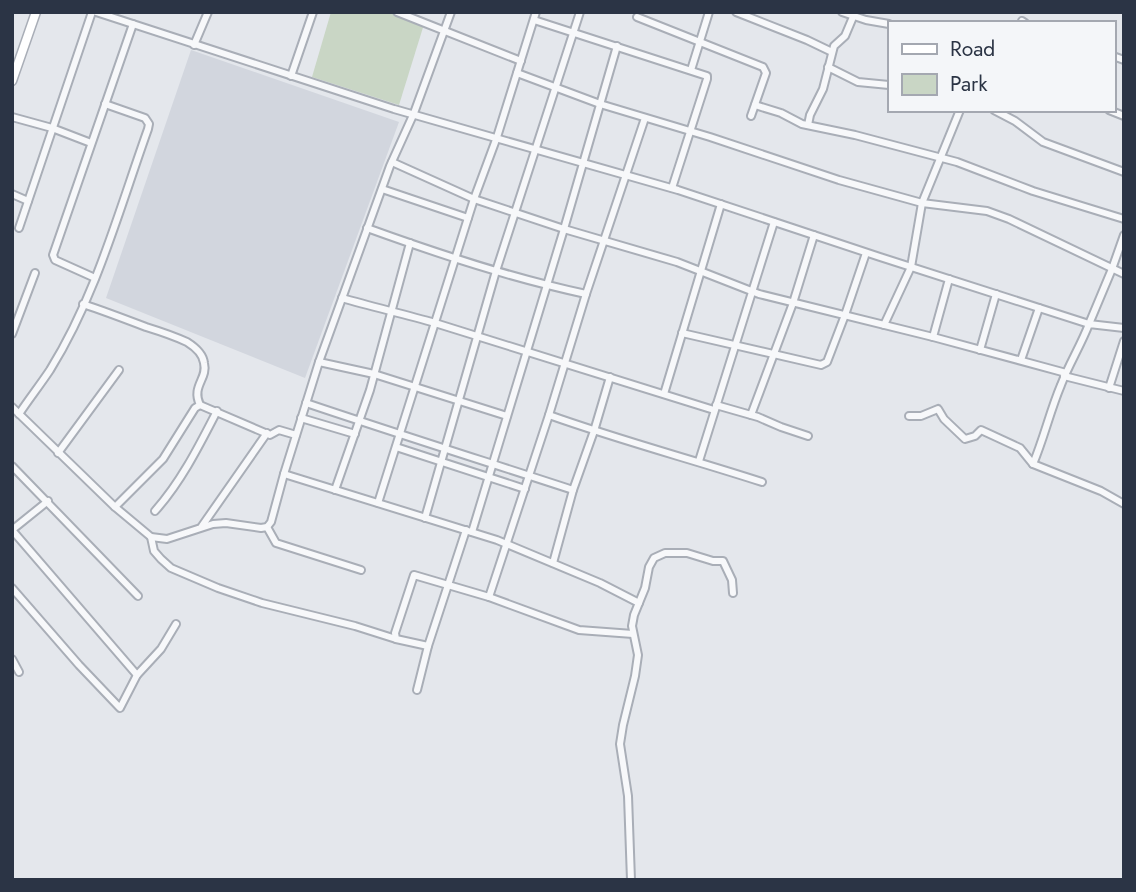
<svg xmlns="http://www.w3.org/2000/svg" width="1136" height="892" font-family="Jost,sans-serif">
	<style>
		.built { fill: #d2d6de }
		.green { fill: #c9d6c5 }
		.lines { fill: none; stroke-linecap: round; stroke-linejoin: round }
		.minor-casing { stroke: #a9aeb7; stroke-width: 10 }
		.secondary-casing { stroke: #a9aeb7; stroke-width: 11 }
		.minor { stroke: #f7f8fa; stroke-width: 6 }
		.secondary { stroke: #fff; stroke-width: 8 }
	</style>
	<rect width="100%" height="100%" fill="#e4e7ec"/>
	<!-- built -->
	<path class="built" d="M191 50 399 122 305 378 106 298Z"/>
	<!-- green -->
	<path class="green" d="M331 12H400L425 21 399 105 312 77Z"/>
	<g class="lines">
		<defs>
			<g id="minor">
				<path d="M96 12 394 109 678 190 880 257 1089 324 1112 269 1124 235"/>
				<path d="M397 12 521 61"/>
				<path d="M736 12 807 40 832 52"/>
				<path d="M842 12 866 20 889 24"/>
				<path d="M637 17 763 67 766 73 751 116"/>
				<path d="M534 20 707 76V79L672 188"/>
				<path d="M1022 21 1025 23"/>
				<path d="M194 45 208 12"/>
				<path d="M1113 56 1124 60"/>
				<path d="M828 67 858 82 889 85"/>
				<path d="M691 70 709 12"/>
				<path d="M517 73 600 104 710 137 839 180 922 203 987 211 1009 219 1124 274"/>
				<path d="M291 76 313 12"/>
				<path d="M755 105 781 113 802 124 855 135 957 162 1033 191 1124 219"/>
				<path d="M994 110 1015 121 1043 142 1124 172"/>
				<path d="M1109 110 1124 116"/>
				<path d="M12 117 52 128 91 143"/>
				<path d="M808 125 810 115 823 89 834 46 845 36 853 17"/>
				<path d="M392 162 474 199 564 229 677 262 759 294 933 337 1066 373"/>
				<path d="M382 189 468 218"/>
				<path d="M12 194 28 201"/>
				<path d="M19 228 92 12"/>
				<path d="M367 228C439 254 511 278 586 294"/>
				<path d="M95 278 55 260 53 255 133 24"/>
				<path d="M342 298C373 307 404 314 435 323L714 410"/>
				<path d="M83 304C104 311 125 319 146 327 159 331 174 336 187 342 195 347 203 354 204 363 208 379 191 386 200 405"/>
				<path d="M884 325 911 267 922 203 960 110"/>
				<path d="M682 333 821 365 827 362 845 315 866 253"/>
				<path d="M12 334 35 273"/>
				<path d="M933 337 949 279"/>
				<path d="M980 350 996 294"/>
				<path d="M1021 360 1039 308"/>
				<path d="M319 362 374 374 507 416"/>
				<path d="M1064 376 1124 391"/>
				<path d="M1109 388 1124 341"/>
				<path d="M664 394 721 204"/>
				<path d="M306 403C395 433 484 461 573 490"/>
				<path d="M200 405 270 435 279 430 296 435"/>
				<path d="M716 405 758 417 781 427 808 436"/>
				<path d="M12 407 115 507 151 537 167 539 213 524 226 523 261 528 267 527 271 522 284 474 319 362 390 166 414 113 451 12"/>
				<path d="M19 414C29 399 40 385 50 370 96 296 119 210 148 129L149 124 145 118 105 104"/>
				<path d="M549 415C619 440 691 459 762 482"/>
				<path d="M751 415 793 303 814 235"/>
				<path d="M909 416H921L938 409 944 419 965 439 975 436 981 430 1020 448 1033 464 1101 491 1124 504"/>
				<path d="M301 418 355 434"/>
				<path d="M396 447 525 489"/>
				<path d="M58 453 119 370"/>
				<path d="M699 461 774 222"/>
				<path d="M1033 464C1044 438 1050 411 1061 385 1069 364 1081 345 1089 324L1124 328"/>
				<path d="M12 466 138 596"/>
				<path d="M284 474 497 540 600 583 639 603"/>
				<path d="M335 490 370 390 410 243"/>
				<path d="M48 501 12 530 137 675"/>
				<path d="M378 503 474 199 497 137 536 12"/>
				<path d="M115 507 163 459 195 408 200 405"/>
				<path d="M155 511C181 482 199 446 217 411"/>
				<path d="M425 518 496 271 580 12"/>
				<path d="M202 526 267 433"/>
				<path d="M267 527 276 543 361 570"/>
				<path d="M472 532 564 229 617 46"/>
				<path d="M151 537 154 551 161 559 171 568 218 588 262 603 355 626 396 639"/>
				<path d="M553 563 573 490 594 431 610 377"/>
				<path d="M12 588 79 665 120 708 137 675 161 649 176 624"/>
				<path d="M489 597 549 415 586 294 645 118"/>
				<path d="M428 646 396 639 395 633 414 575 489 597 579 630 633 634"/>
				<path d="M12 659 19 672"/>
				<path d="M417 690 428 646 466 530"/>
				<path d="M631 880 628 796 620 744 623 725 635 676 638 655 632 626 634 615 645 588 649 567 654 558 665 553H687L713 561H723L732 580 733 593"/>
			</g>
			<path id="secondary" d="M12 81 36 12"/>
		</defs>
		<!-- minor casing -->
		<use href="#minor" class="minor-casing"/>
		<!-- secondary casing -->
		<use href="#secondary" class="secondary-casing"/>
		<!-- minor -->
		<use href="#minor" class="minor"/>
		<!-- secondary -->
		<use href="#secondary" class="secondary"/>
	</g>
	<!-- border -->
	<rect width="1136" height="892" fill="none" stroke="#2b3445" stroke-width="28"/>
	<!-- legend -->
	<rect x="888" y="21" width="228" height="91" fill="#f4f6f9" stroke="#a4a8b1" stroke-width="2"/>
	<rect x="902" y="44" width="35" height="10" fill="#ffffff" stroke="#a4a8b1" stroke-width="2"/>
	<text x="950" y="56" font-size="21" fill="#2b3445">Road</text>
	<rect x="902" y="74" width="35" height="21" fill="#c9d6c5" stroke="#a4a8b1" stroke-width="2"/>
	<text x="950" y="91" font-size="21" fill="#2b3445">Park</text>
</svg>
